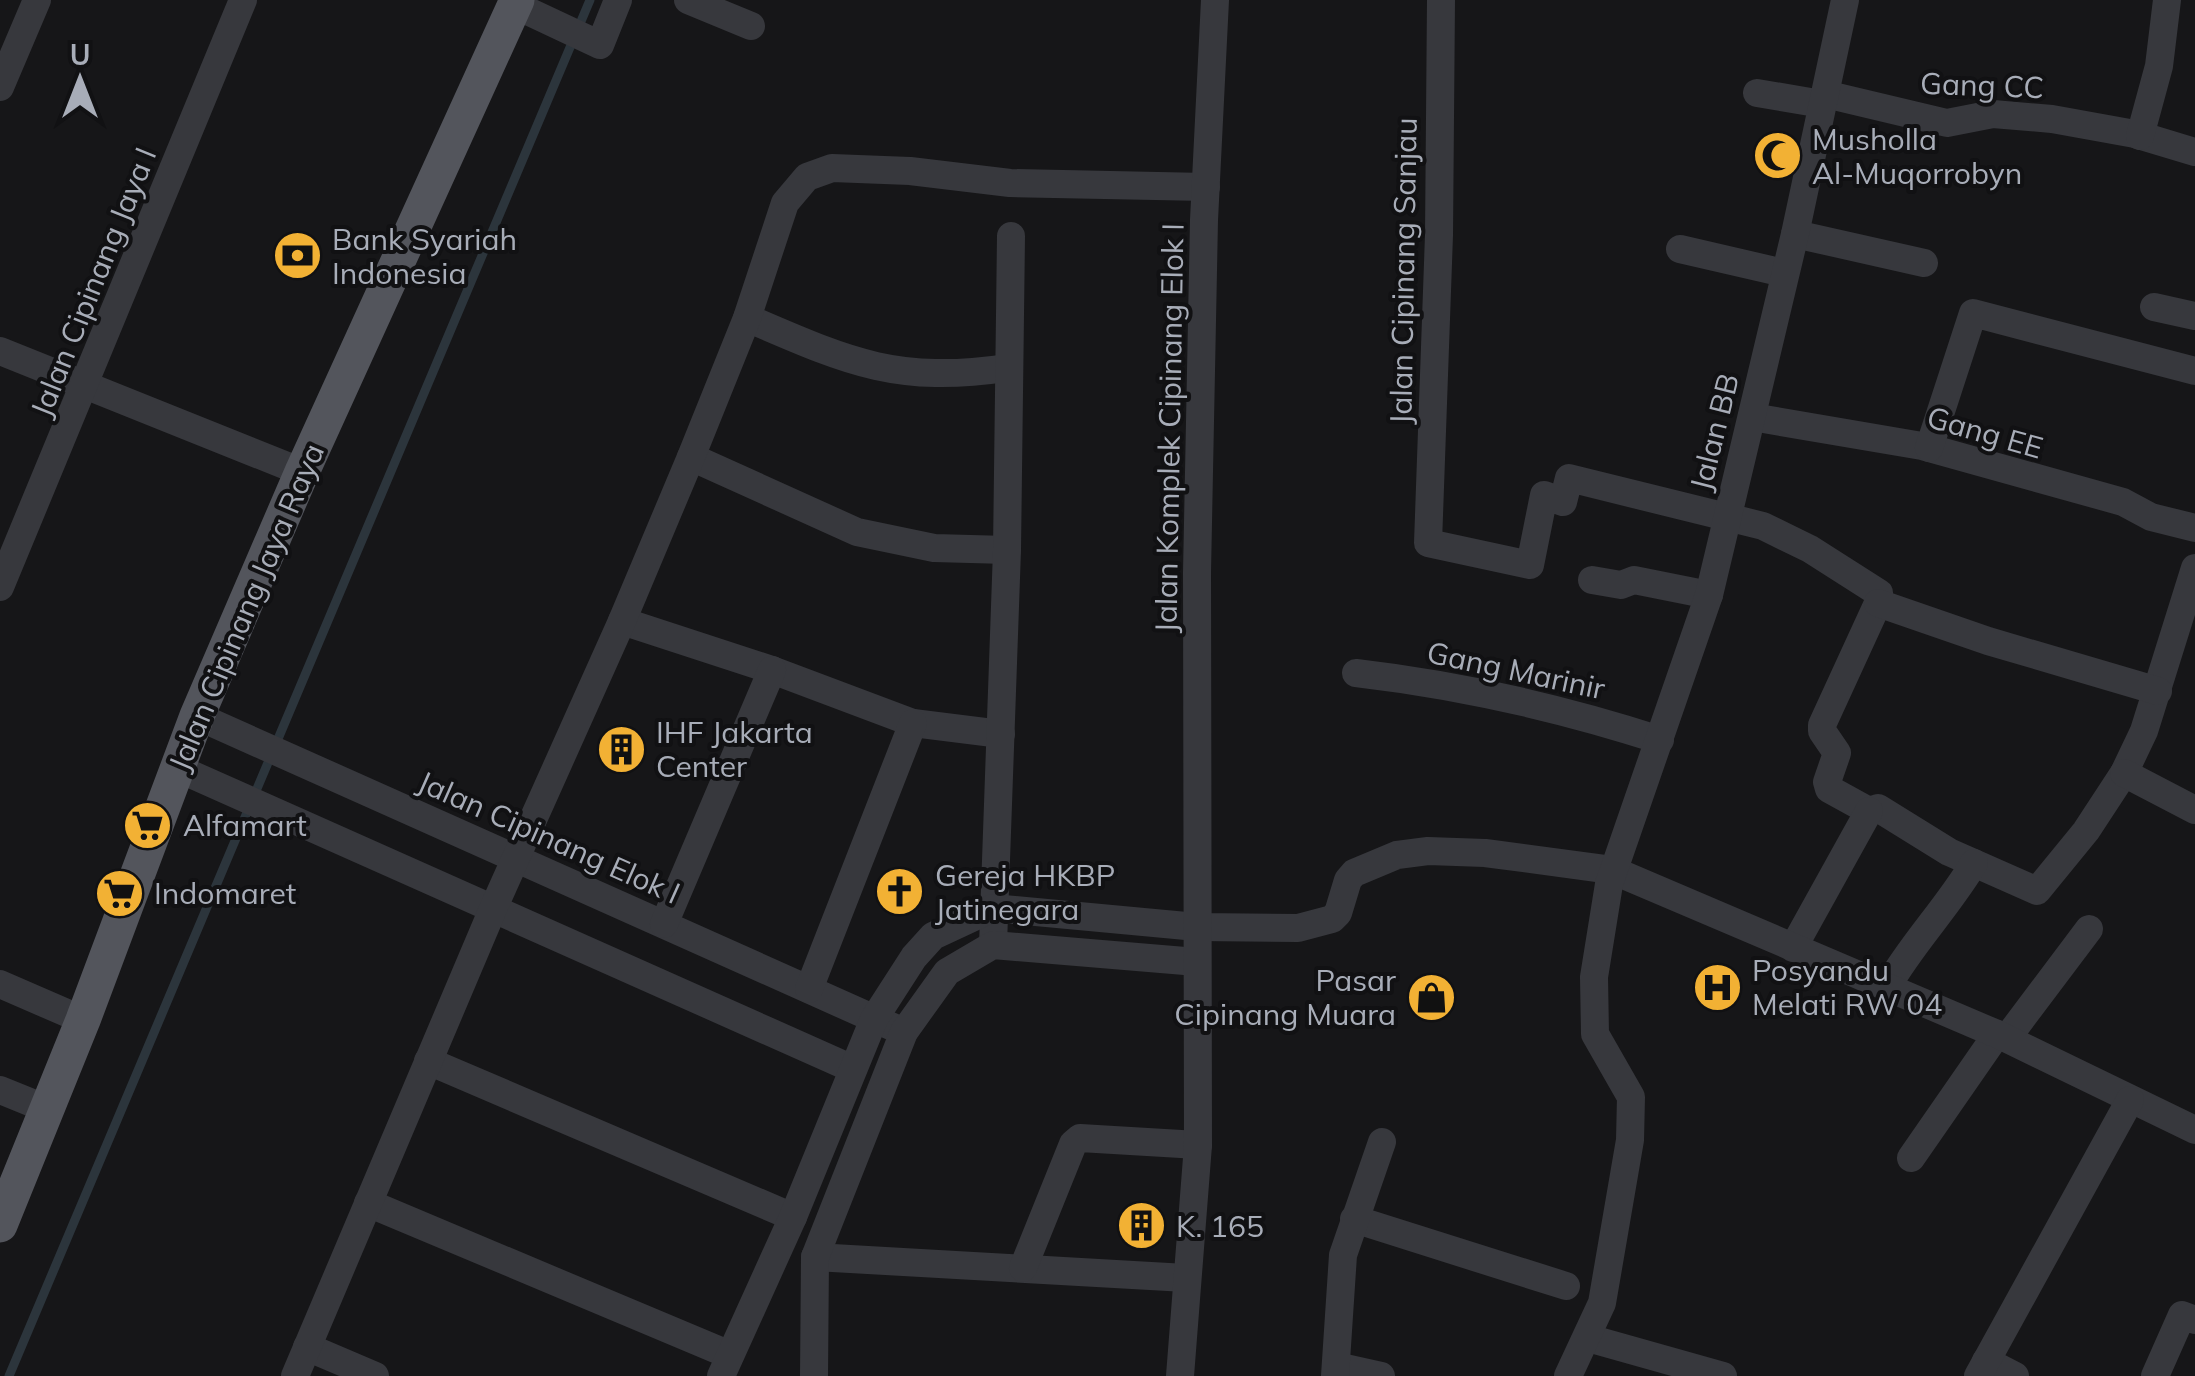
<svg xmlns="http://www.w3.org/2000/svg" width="2195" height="1376" font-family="Mulish,sans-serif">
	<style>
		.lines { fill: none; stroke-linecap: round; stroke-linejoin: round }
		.stream { stroke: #2c353c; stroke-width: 9 }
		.minor { stroke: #37383d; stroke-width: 28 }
		.major { stroke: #53555c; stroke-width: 35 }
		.labels { text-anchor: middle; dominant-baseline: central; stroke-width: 8; stroke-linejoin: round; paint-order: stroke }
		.street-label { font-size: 30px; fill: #a8adb8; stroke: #111113 }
		.poi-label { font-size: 30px; fill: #a8adb8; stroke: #111113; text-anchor: start }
	</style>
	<rect width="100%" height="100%" fill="#161618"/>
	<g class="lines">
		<!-- stream -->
		<path class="stream" d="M9 1376 590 0"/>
		<!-- minor -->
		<g class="minor">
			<path d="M688 0 751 26"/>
			<path d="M1441 0 1439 235 1428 543 1530 565 1544 495 1563 502 1569 478 1763 526 1810 549 1879 593 1878 603 1822 725V731L1837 753 1827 782 1829 789 1869 811 1878 808 1949 852 2037 891 2086 831 2124 773 2144 731 2195 568"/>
			<path d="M515 5 600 45 618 0"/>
			<path d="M0 87 37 0"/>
			<path d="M1757 93 1822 104"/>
			<path d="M1825 94 1947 123 1993 114 2052 119 2135 134 2195 152"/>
			<path d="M2140 136 2159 66 2167 0"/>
			<path d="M1795 234 1924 263"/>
			<path d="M1680 249 1784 273"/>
			<path d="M2154 307 2195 316"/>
			<path d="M747 318C847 361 895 384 1007 368"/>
			<path d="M0 351 302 472"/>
			<path d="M1752 417 1922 446 2123 502 2151 517 2195 528"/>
			<path d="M1929 448 1973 313 2195 371"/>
			<path d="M691 457 857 532 934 548 1007 550"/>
			<path d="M1592 580 1621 585 1634 580 1709 595"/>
			<path d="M0 587 243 0"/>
			<path d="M1878 603 1988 641 2158 691"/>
			<path d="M622 621 772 670 913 723 1001 734"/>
			<path d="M1356 673C1459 685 1561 708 1660 740"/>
			<path d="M197 716 904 1032"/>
			<path d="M177 768 853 1069"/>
			<path d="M2124 773 2195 810"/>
			<path d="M664 924 772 670"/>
			<path d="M993 945 1007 550 1011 236"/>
			<path d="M1793 948 1869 811"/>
			<path d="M0 984 83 1020"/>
			<path d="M1887 987C1912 943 1948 907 1974 863"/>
			<path d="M809 989 913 723"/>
			<path d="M2007 1038 2089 929"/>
			<path d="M428 1061 793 1217"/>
			<path d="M0 1090 47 1109"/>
			<path d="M1911 1158 1997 1034"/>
			<path d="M368 1203 730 1355"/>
			<path d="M1354 1219 1566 1286"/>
			<path d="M815 1257 1186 1278"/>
			<path d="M1023 1268 1073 1144 1080 1138 1198 1145"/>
			<path d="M1588 1338 1723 1376"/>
			<path d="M307 1347 375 1376"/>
			<path d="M1986 1361 2015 1376"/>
			<path d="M1336 1366 1381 1376"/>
			<path d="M295 1376 493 909 622 621 691 457 747 318 785 203 807 177 832 168 910 171 1010 183 1206 187"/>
			<path d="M721 1376 793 1217 874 1019 914 957 933 936 993 908 1197 927 1298 928 1332 919 1338 913 1348 880 1354 873 1397 855 1428 851 1485 853 1612 870 1997 1034 2195 1130"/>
			<path d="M814 1376 815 1257 904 1032 947 972 993 945 1197 962"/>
			<path d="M1180 1376 1198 1145 1197 573 1204 220 1215 0"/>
			<path d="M1335 1376 1343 1255 1382 1142"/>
			<path d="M1568 1376 1602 1303 1630 1140 1631 1097 1595 1034 1594 977 1609 884 1709 595 1795 234 1845 0"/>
			<path d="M1978 1376 2130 1100"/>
			<path d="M2155 1376 2182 1315 2195 1320"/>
		</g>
		<!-- major -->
		<path class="major" d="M0 1225 83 1020 197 716 302 472 517 0"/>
	</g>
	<!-- icons -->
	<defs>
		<symbol id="mosque-disc" viewBox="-11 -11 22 22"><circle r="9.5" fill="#f2b134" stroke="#111113"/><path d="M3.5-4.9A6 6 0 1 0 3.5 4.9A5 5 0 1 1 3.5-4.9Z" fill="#111"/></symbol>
		<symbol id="bank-disc" viewBox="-11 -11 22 22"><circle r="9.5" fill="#f2b134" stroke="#111113"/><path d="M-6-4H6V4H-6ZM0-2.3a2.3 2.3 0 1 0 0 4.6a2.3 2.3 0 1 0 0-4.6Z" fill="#111"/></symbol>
		<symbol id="building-disc" viewBox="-11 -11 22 22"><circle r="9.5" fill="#f2b134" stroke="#111113"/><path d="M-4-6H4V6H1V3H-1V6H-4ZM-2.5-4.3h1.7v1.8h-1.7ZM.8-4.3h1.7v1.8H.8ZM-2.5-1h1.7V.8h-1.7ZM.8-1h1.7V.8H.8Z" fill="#111"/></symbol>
		<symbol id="supermarket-disc" viewBox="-11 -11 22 22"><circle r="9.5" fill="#f2b134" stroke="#111113"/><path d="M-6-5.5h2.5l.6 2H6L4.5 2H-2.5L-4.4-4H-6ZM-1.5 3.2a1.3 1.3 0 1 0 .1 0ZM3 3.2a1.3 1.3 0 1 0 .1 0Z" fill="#111"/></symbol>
		<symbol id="church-disc" viewBox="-11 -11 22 22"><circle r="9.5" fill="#f2b134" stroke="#111113"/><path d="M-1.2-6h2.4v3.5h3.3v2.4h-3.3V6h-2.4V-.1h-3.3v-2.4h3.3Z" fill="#111"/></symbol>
		<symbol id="hospital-disc" viewBox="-11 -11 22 22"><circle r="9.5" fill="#f2b134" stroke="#111113"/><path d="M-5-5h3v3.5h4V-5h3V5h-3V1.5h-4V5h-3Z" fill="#111"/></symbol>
		<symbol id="shop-disc" viewBox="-11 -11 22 22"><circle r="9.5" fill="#f2b134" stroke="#111113"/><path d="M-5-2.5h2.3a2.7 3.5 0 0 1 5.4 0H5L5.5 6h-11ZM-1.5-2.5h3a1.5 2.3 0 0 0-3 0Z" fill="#111"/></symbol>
	</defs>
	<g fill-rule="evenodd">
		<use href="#mosque-disc" x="1750" y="128" width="55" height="55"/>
		<use href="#bank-disc" x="270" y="228" width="55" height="55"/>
		<use href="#building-disc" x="594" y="722" width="55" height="55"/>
		<use href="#supermarket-disc" x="120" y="798" width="55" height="55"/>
		<use href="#church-disc" x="872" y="864" width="55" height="55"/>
		<use href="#supermarket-disc" x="92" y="866" width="55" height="55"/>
		<use href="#hospital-disc" x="1690" y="960" width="55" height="55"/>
		<use href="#shop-disc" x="1404" y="970" width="55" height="55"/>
		<use href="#building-disc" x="1114" y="1198" width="55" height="55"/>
	</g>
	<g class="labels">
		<!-- street labels -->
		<g class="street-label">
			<text transform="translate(1982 85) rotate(2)">Gang CC</text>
			<text transform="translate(1403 271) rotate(-89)">Jalan Cipinang Sanjau</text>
			<text transform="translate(93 282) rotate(-68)">Jalan Cipinang Jaya I</text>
			<text transform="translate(1169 428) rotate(-89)">Jalan Komplek Cipinang Elok I</text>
			<text transform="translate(1714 432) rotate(-76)">Jalan BB</text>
			<text transform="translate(1985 432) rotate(16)">Gang EE</text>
			<text transform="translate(246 607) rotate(-67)">Jalan Cipinang Jaya Raya</text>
			<text transform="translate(1516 670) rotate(12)">Gang Marinir</text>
			<text transform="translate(549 837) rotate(24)">Jalan Cipinang Elok I</text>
		</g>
		<!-- poi labels -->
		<g class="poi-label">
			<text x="1812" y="139">Musholla<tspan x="1812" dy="34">Al-Muqorrobyn</tspan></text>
			<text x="332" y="239">Bank Syariah<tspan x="332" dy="34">Indonesia</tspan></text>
			<text x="656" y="732">IHF Jakarta<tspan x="656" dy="34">Center</tspan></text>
			<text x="183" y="825">Alfamart</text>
			<text x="935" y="875">Gereja HKBP<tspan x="935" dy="34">Jatinegara</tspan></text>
			<text x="154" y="893">Indomaret</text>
			<text x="1752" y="970">Posyandu<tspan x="1752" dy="34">Melati RW 04</tspan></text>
			<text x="1396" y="980" text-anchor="end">Pasar<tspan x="1396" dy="34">Cipinang Muara</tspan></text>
			<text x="1176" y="1226">K. 165</text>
		</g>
	</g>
	<!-- north arrow -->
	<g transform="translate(80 80)" stroke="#111113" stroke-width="8" paint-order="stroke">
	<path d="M0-8L18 38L0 25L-18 38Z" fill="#a8adb8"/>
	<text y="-15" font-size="28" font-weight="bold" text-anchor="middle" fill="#a8adb8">U</text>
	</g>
</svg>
